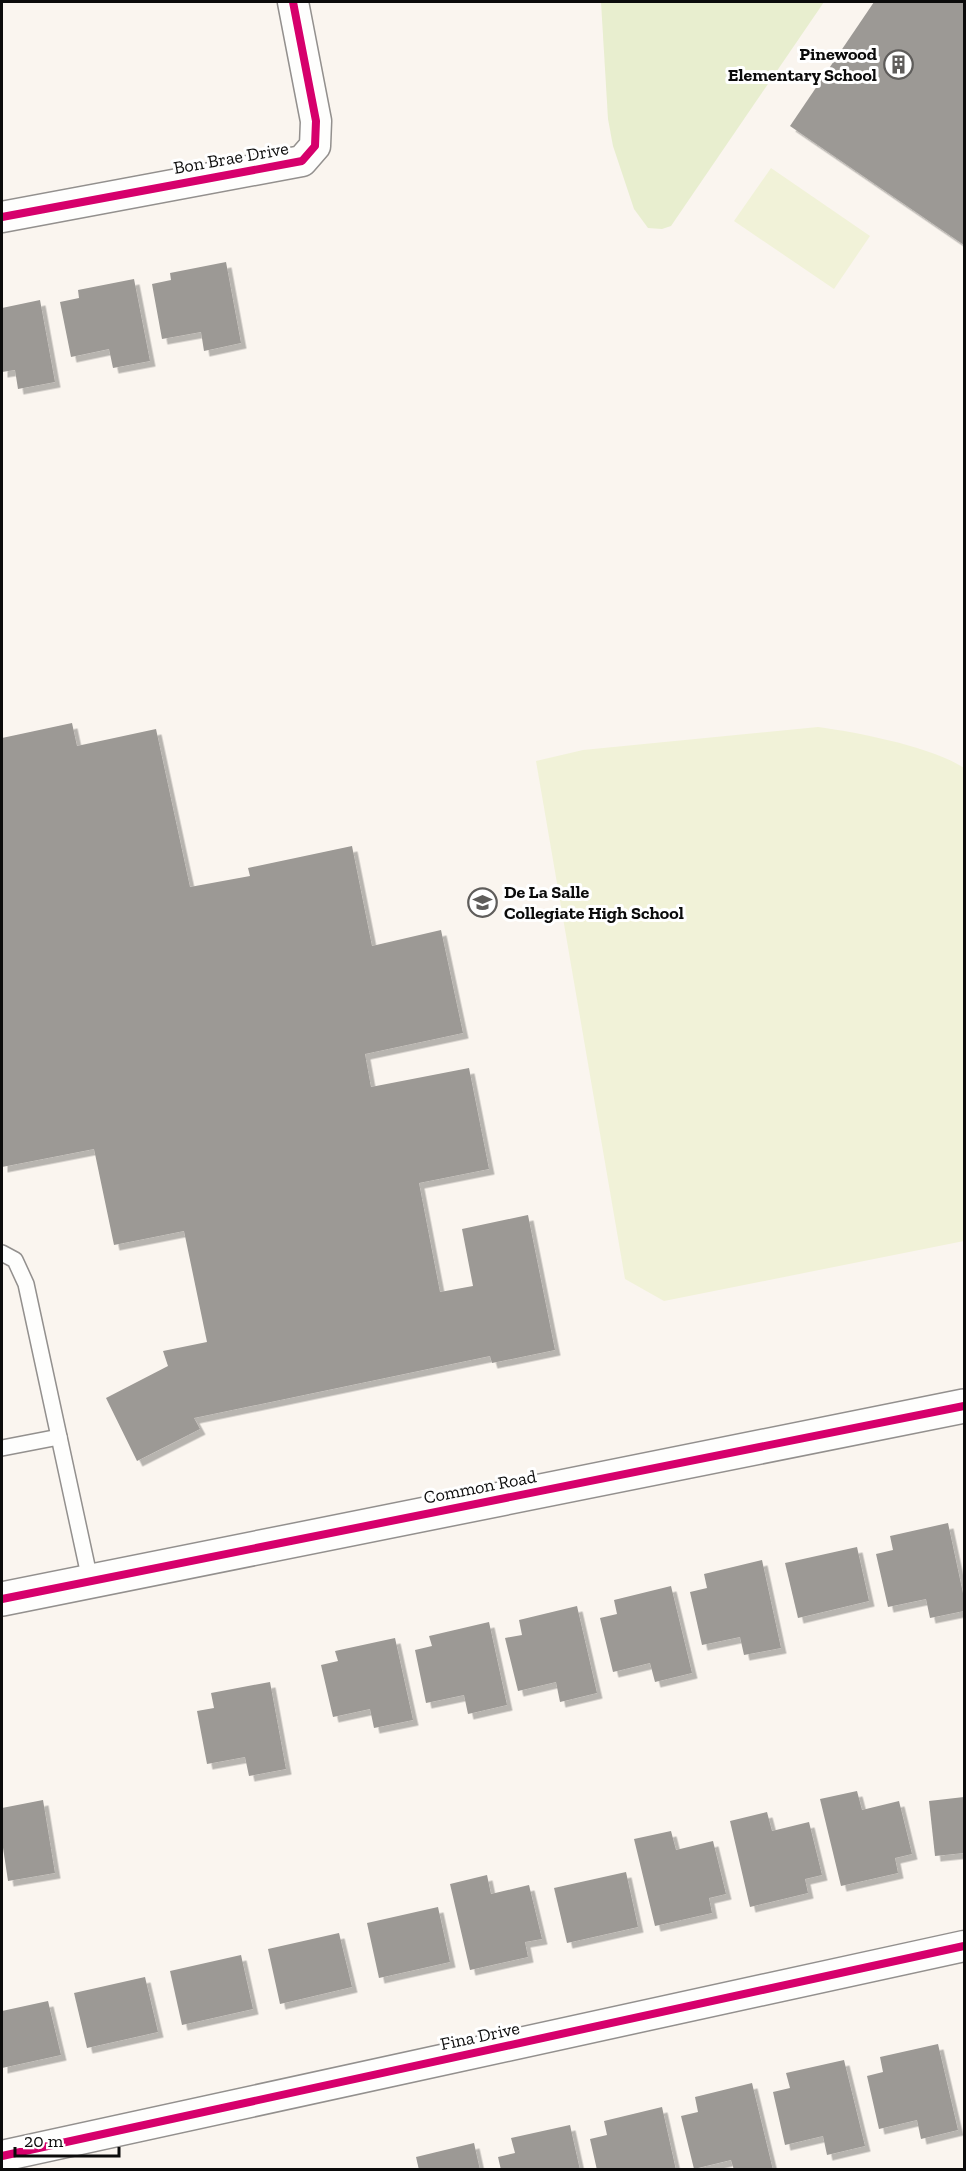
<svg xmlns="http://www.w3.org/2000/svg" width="966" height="2171" font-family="'Zilla Slab',serif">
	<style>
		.green { fill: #e8eecf }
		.pitch { fill: #f1f2d8 }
		.building { fill: #9c9995; filter: url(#shadow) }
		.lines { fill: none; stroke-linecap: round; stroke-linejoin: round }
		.service-casing { stroke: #93908e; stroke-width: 18 }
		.minor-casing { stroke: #93908e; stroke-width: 33 }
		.tertiary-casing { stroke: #93908e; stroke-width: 36 }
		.service { stroke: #fefefd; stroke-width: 15 }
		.minor { stroke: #fefefd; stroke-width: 30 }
		.tertiary { stroke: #fefefd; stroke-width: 33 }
		.cycleway-casing { stroke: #fff; stroke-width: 11 }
		.cycleway { stroke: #d6006c; stroke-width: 8 }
		.labels { text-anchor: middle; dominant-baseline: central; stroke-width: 6; stroke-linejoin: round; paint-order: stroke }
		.poi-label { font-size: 18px; font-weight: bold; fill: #0b0b0b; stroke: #fff; text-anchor: end }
		.street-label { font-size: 18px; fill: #0b0b0b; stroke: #fff }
	</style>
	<defs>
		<filter id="shadow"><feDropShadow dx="5.5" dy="5.5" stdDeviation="0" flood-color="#0004"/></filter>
	</defs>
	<rect width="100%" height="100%" fill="#faf5ef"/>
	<!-- green -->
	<path class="green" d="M601 2H824L671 226 662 229 648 228 634 209 613 146 608 119Z"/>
	<!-- pitch -->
	<g class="pitch">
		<path d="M771 168 870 236 834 289 734 221Z"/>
		<path d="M818 727C856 732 933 747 964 768V1241L664 1301 625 1279 536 761 583 750Z"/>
	</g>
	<!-- building -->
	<g class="building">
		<path d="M874 2H964V245L790 126Z"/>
		<path d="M226 262 241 343 204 351 201 332 162 339 152 284 171 280 170 273Z"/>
		<path d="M134 279 150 361 113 368 109 349 71 357 60 302 79 298 78 290Z"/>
		<path d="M40 300 55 382 18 389 15 370 2 372V308Z"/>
		<path d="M72 723 77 746 156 729 190 887 250 876 248 868 352 846 372 946 441 930 463 1033 365 1054 371 1087 469 1068 489 1169 419 1183 440 1292 473 1286 462 1229 528 1215 555 1350 492 1363 490 1356 194 1418 200 1429 137 1461 106 1398 168 1366 163 1351 207 1342 184 1231 114 1245 94 1149 2 1167V738Z"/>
		<path d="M948 1523 964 1598V1611L930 1618 926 1599 888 1607 876 1554 893 1550 890 1536Z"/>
		<path d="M857 1547 869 1601 798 1618 785 1563Z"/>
		<path d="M762 1560 781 1648 744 1655 740 1637 702 1645 690 1592 707 1588 704 1574Z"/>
		<path d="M671 1586 692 1673 655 1682 650 1663 613 1672 600 1618 617 1614 614 1600Z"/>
		<path d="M577 1606 597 1693 560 1702 556 1682 518 1691 505 1638 522 1635 519 1620Z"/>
		<path d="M489 1622 507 1705 468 1714 464 1695 426 1703 415 1650 432 1646 429 1636Z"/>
		<path d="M395 1638 413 1720 374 1728 370 1709 333 1717 321 1665 338 1661 335 1651Z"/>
		<path d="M270 1682 286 1769 249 1776 245 1757 207 1764 197 1711 214 1708 211 1693Z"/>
		<path d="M857 1791 862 1810 899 1801 912 1854 895 1858 898 1873 841 1886 820 1799Z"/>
		<path d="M964 1797V1853L935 1856 929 1801Z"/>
		<path d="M43 1800 55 1873 8 1881 2 1841V1808Z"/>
		<path d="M767 1812 772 1831 809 1822 822 1875 805 1879 808 1893 750 1907 730 1821Z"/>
		<path d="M671 1831 676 1850 713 1841 726 1894 709 1898 712 1913 655 1926 634 1839Z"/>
		<path d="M626 1872 638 1927 567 1943 554 1888Z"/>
		<path d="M487 1875 491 1894 529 1885 542 1939 525 1942 528 1957 470 1970 450 1884Z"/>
		<path d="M438 1907 450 1962 379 1978 367 1923Z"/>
		<path d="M339 1933 352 1987 280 2004 268 1949Z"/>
		<path d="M241 1955 253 2009 182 2025 170 1971Z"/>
		<path d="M145 1977 158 2032 87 2048 74 1993Z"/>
		<path d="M48 2001 61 2055 2 2068V2011Z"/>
		<path d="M938 2044 958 2130 921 2139 917 2120 879 2129 867 2076 883 2072 880 2057Z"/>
		<path d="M844 2060 865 2146 827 2155 823 2136 785 2145 773 2092 790 2088 786 2073Z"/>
		<path d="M752 2083 773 2170H734L731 2160 694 2169 681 2116 698 2112 695 2097Z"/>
		<path d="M662 2107 676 2170H597L590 2139 607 2135 604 2121Z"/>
		<path d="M570 2125 580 2170H501L498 2157 515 2153 511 2138Z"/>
		<path d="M474 2143 480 2170H419L416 2157Z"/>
	</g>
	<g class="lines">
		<defs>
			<g id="service">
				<path d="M2 1253 15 1260 26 1284 90 1580"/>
				<path d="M2 1448 59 1437"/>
			</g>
			<g id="minor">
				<path d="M2 217 302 161 315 146 316 121 293 2"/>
				<path d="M2 2156 964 1946"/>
			</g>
			<path id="tertiary" d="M2 1599 964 1406"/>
		</defs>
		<!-- service casing -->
		<use href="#service" class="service-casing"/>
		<!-- minor casing -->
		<use href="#minor" class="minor-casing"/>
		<!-- tertiary casing -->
		<use href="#tertiary" class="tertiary-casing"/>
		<!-- service -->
		<use href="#service" class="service"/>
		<!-- minor -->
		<use href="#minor" class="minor"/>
		<!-- tertiary -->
		<use href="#tertiary" class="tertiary"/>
		<defs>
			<g id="cycleway">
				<path d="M2 217 302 161 315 146 316 121 293 2"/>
				<path d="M2 1599 964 1406"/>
				<path d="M2 2156 964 1946"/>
			</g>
		</defs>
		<!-- cycleway casing -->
		<use href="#cycleway" class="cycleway-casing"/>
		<!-- cycleway -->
		<use href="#cycleway" class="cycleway"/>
	</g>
	<!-- icons -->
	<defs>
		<symbol id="building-ring" viewBox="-11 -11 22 22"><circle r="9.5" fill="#fff" stroke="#5f5d5b" stroke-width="1.5"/><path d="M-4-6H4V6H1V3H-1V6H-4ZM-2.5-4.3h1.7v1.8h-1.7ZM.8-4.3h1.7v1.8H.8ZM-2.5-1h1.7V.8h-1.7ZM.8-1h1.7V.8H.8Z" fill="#5f5d5b"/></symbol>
		<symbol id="school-ring" viewBox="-11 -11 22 22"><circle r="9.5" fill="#fff" stroke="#5f5d5b" stroke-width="1.5"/><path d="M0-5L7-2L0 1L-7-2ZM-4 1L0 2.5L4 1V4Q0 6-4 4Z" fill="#5f5d5b"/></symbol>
	</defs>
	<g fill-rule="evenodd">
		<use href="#building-ring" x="882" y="48" width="33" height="33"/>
		<use href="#school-ring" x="466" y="886" width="33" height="33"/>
	</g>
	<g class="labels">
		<!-- poi labels -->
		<g class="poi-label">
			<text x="877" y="54">Pinewood<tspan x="877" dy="21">Elementary School</tspan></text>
			<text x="504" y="892" text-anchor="start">De La Salle<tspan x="504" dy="21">Collegiate High School</tspan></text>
		</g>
		<!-- street labels -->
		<g class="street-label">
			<text transform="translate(231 158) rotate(-10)">Bon Brae Drive</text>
			<text transform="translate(480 1487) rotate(-11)">Common Road</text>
			<text transform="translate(480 2036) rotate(-12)">Fina Drive</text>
		</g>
	</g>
	<!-- border -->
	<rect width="966" height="2171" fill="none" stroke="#0b0b0b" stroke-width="6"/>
	<!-- scale -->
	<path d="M15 2147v9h104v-9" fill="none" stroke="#0b0b0b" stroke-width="3"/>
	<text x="24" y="2147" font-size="18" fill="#0b0b0b" stroke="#ffffff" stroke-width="4.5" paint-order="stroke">20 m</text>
</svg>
